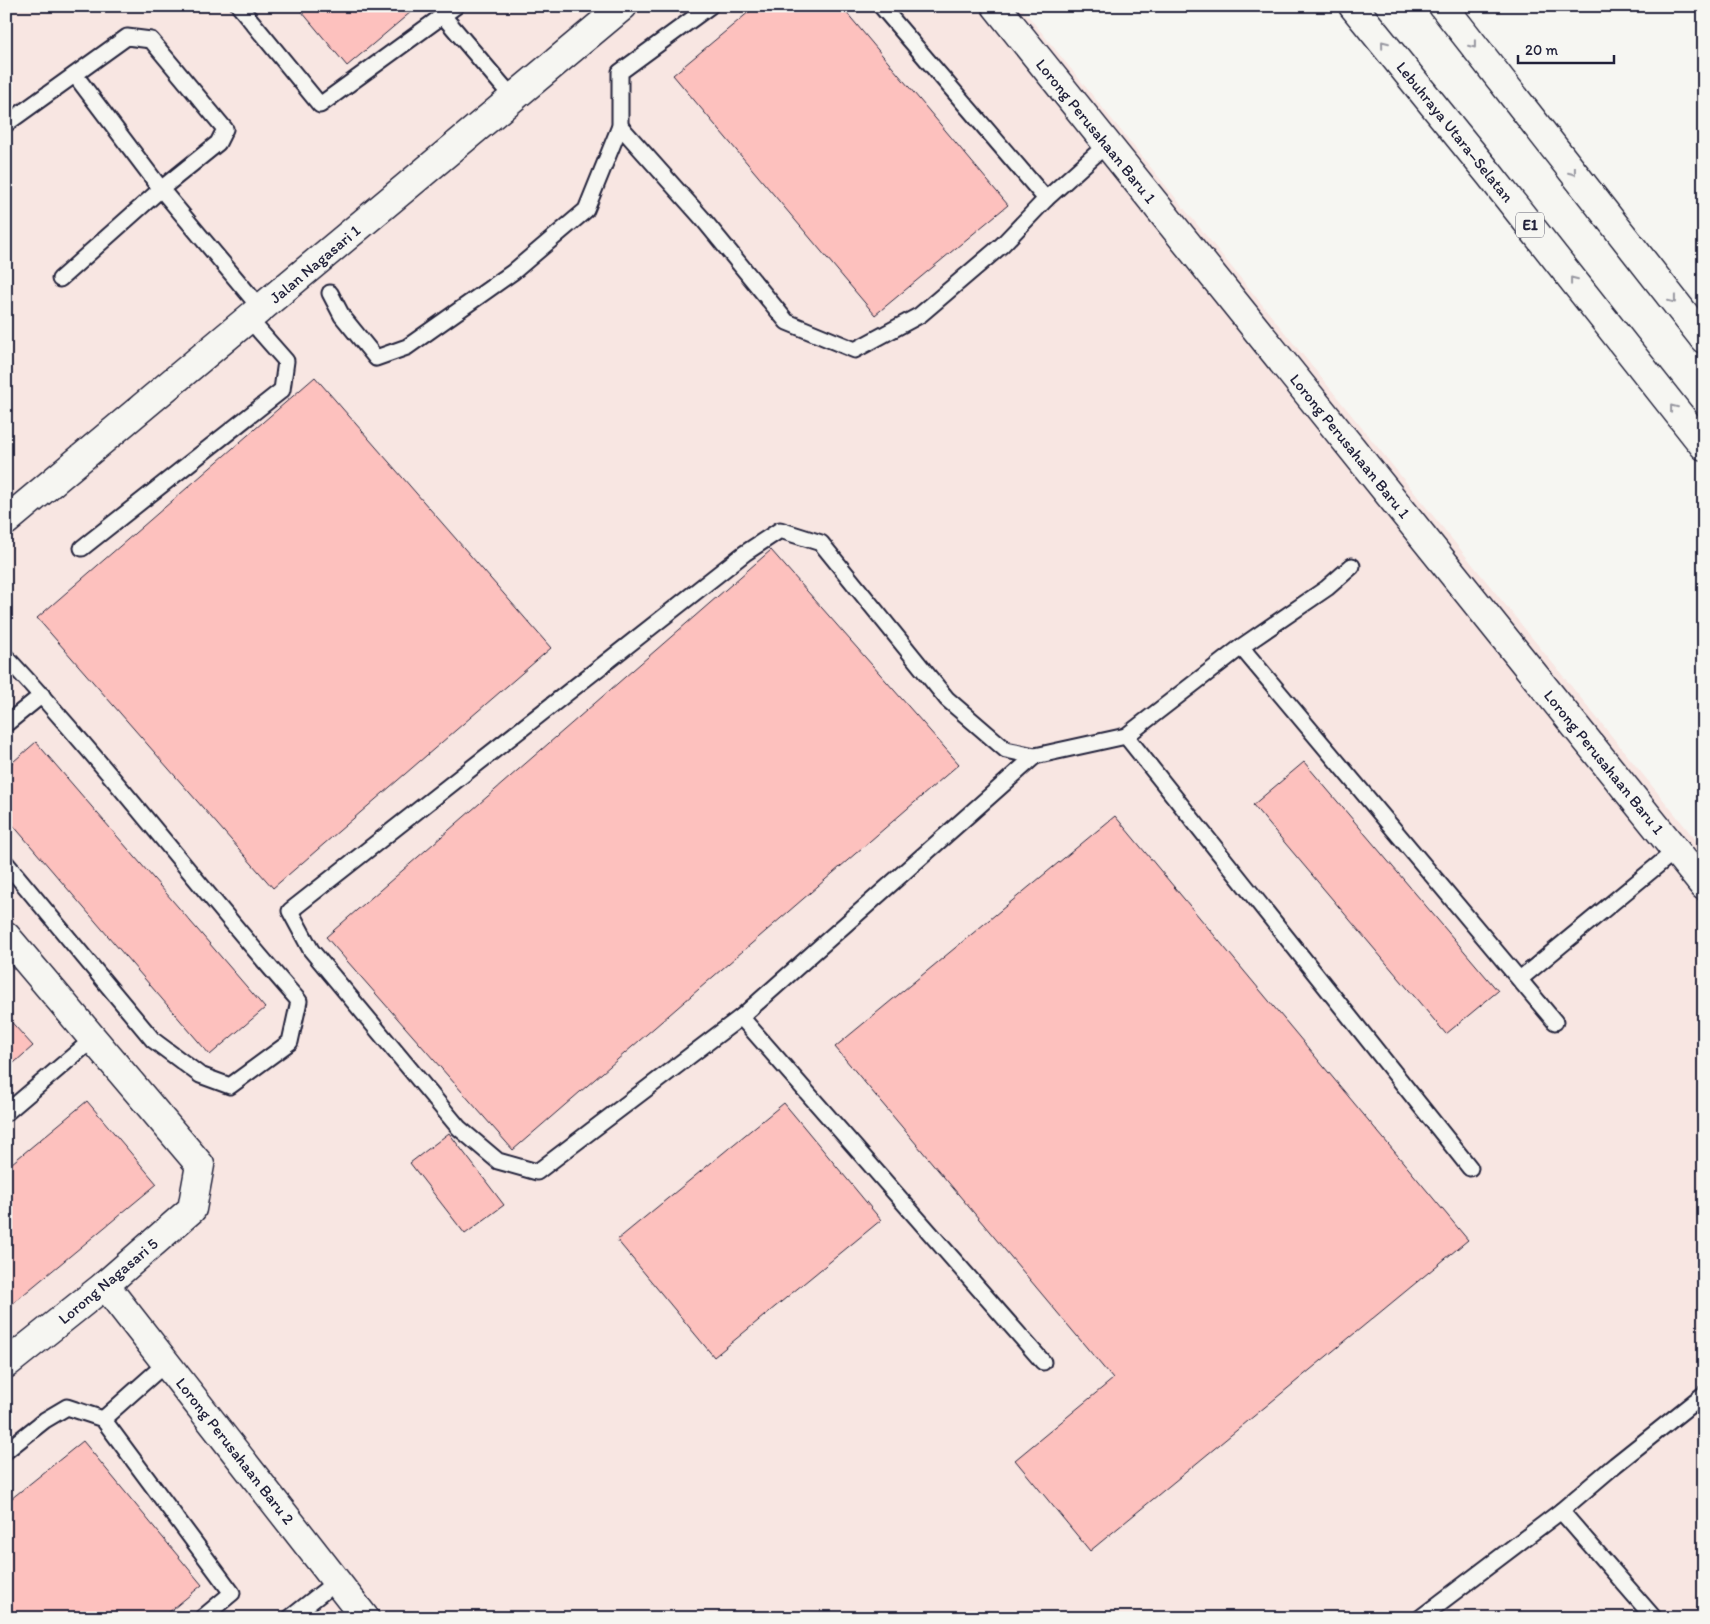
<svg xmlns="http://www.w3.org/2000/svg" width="1710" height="1624" font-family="Itim,sans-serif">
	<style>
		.built { fill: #f8e6e2 }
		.building { fill: #fdc1be; stroke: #22223b }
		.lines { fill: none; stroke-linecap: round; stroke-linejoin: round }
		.service-casing { stroke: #22223b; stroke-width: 19 }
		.minor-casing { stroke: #22223b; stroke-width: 31 }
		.tertiary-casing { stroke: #22223b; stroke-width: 31 }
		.motorway-casing { stroke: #22223b; stroke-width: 31 }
		.service { stroke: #f6f6f2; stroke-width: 15 }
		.minor { stroke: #f6f6f2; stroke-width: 28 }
		.tertiary { stroke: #f6f6f2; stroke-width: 28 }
		.motorway { stroke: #f6f6f2; stroke-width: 28 }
		.oneway { stroke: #9797a0 }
		.labels { text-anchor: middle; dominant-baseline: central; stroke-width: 5; stroke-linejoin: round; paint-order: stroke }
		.shield { fill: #f6f6f2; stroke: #626272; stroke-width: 1 }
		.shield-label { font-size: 15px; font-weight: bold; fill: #22223b }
		.street-label { font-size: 16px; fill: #22223b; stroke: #f6f6f2 }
	</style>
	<rect width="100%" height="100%" fill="#f6f6f2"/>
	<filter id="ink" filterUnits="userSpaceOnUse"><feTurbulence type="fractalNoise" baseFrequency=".02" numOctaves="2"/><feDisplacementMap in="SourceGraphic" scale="10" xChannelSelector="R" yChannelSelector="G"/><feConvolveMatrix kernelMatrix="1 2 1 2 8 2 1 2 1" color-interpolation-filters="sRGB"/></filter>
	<g filter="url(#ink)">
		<!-- built -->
		<path class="built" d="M6 6H1020L1704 850V1618H6Z"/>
		<!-- building -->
		<g class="building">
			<path d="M297 6H418L347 66Z"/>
			<path d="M756 6H841L1008 205 875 315 673 75Z"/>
			<path d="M315 377 551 648 273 888 37 618Z"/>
			<path d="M771 550 959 764 513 1150 326 937Z"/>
			<path d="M36 742 265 1008 210 1055 6 817V768Z"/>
			<path d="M1304 762 1498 991 1446 1034 1253 805Z"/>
			<path d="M1115 816 1468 1240 1090 1551 1015 1460 1113 1379 835 1047Z"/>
			<path d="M6 1016 33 1046 6 1070Z"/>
			<path d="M87 1101 157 1184 6 1309V1168Z"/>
			<path d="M784 1103 881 1220 714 1357 617 1240Z"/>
			<path d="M449 1133 504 1205 465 1234 410 1163Z"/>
			<path d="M83 1441 202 1585 162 1618H6V1503Z"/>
		</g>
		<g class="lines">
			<defs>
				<g id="service">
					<path d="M239 6 320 105 456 6"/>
					<path d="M881 6 1046 199 1107 144"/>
					<path d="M444 17 513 98"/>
					<path d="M75 75 161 189 261 309"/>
					<path d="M6 124 127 37 151 40 225 129 218 143 161 189 60 279"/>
					<path d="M620 126 702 218 787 322 855 350 920 315 1002 245 1046 199"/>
					<path d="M330 293 342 316 376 358 407 347 513 272 586 210 620 126V72L710 6"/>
					<path d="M82 548 282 390 286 361 249 319"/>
					<path d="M1241 647 1555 1022"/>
					<path d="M6 657C109 767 199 888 299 1001L290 1042 230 1086 200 1075 153 1040 6 863"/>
					<path d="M6 724 42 695"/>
					<path d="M1126 736 1470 1168"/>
					<path d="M1520 979 1675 851"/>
					<path d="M741 1017 1035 756"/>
					<path d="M6 1113 93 1039"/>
					<path d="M1043 1362 741 1017 537 1172 498 1161 459 1128 311 950 290 911 745 553 780 530 821 543 947 699 1006 750 1035 756 1126 736 1241 647 1327 588 1352 566"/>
					<path d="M103 1419 166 1363"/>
					<path d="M6 1451 45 1420 67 1407 103 1419 232 1593 202 1618"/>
					<path d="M1561 1511 1654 1618"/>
					<path d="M290 1618 337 1581"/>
					<path d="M1420 1618 1561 1511 1615 1465 1704 1394"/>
				</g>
				<g id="minor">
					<path d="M6 521 623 6"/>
					<path d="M6 936 200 1165 192 1209 105 1285 6 1364"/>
					<path d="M105 1285 365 1618"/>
				</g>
				<path id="tertiary" d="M996 6 1704 886"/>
				<g id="motorway">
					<path d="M1353 6 1490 175 1704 446"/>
					<path d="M1443 6 1704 339"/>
				</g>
			</defs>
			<!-- service casing -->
			<use href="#service" class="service-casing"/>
			<!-- minor casing -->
			<use href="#minor" class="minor-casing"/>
			<!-- tertiary casing -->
			<use href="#tertiary" class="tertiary-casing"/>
			<!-- motorway casing -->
			<use href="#motorway" class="motorway-casing"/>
			<!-- service -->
			<use href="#service" class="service"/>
			<!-- minor -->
			<use href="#minor" class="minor"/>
			<!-- tertiary -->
			<use href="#tertiary" class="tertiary"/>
			<!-- motorway -->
			<use href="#motorway" class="motorway"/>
		</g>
		<!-- one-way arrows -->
		<defs><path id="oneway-chevron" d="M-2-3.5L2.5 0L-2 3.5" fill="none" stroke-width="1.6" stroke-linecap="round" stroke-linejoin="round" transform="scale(1.25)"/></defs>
		<g class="oneway">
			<use href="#oneway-chevron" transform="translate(1384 44) rotate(-129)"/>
			<use href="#oneway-chevron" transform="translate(1473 45) rotate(52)"/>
			<use href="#oneway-chevron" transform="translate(1573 172) rotate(52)"/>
			<use href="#oneway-chevron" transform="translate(1573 280) rotate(-128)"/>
			<use href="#oneway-chevron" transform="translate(1673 300) rotate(52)"/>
			<use href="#oneway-chevron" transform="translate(1673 408) rotate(-128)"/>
		</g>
	</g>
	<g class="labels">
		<!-- shield labels -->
		<rect class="shield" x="1516" y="212.5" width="28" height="25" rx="4"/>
		<g class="shield-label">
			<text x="1530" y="225">E1</text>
		</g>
		<!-- street labels -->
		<g class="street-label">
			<text transform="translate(1096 131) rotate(51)">Lorong Perusahaan Baru 1</text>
			<text transform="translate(1455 132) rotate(51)">Lebuhraya Utara–Selatan</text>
			<text transform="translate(315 264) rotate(-40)">Jalan Nagasari 1</text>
			<text transform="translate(1350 446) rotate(51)">Lorong Perusahaan Baru 1</text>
			<text transform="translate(1604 762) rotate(51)">Lorong Perusahaan Baru 1</text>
			<text transform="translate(108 1281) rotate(-40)">Lorong Nagasari 5</text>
			<text transform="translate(235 1451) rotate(52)">Lorong Perusahaan Baru 2</text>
		</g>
	</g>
	<!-- margin -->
	<rect width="1710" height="1624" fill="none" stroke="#f6f6f2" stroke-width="25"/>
	<rect x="12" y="12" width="1685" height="1599" fill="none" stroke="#22223b" stroke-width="2" filter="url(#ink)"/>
	<!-- scale -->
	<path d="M1518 55v8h96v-8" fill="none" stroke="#22223b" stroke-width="2.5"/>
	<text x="1525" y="55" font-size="15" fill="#22223b" stroke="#f6f6f2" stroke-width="4" paint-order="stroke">20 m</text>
</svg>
